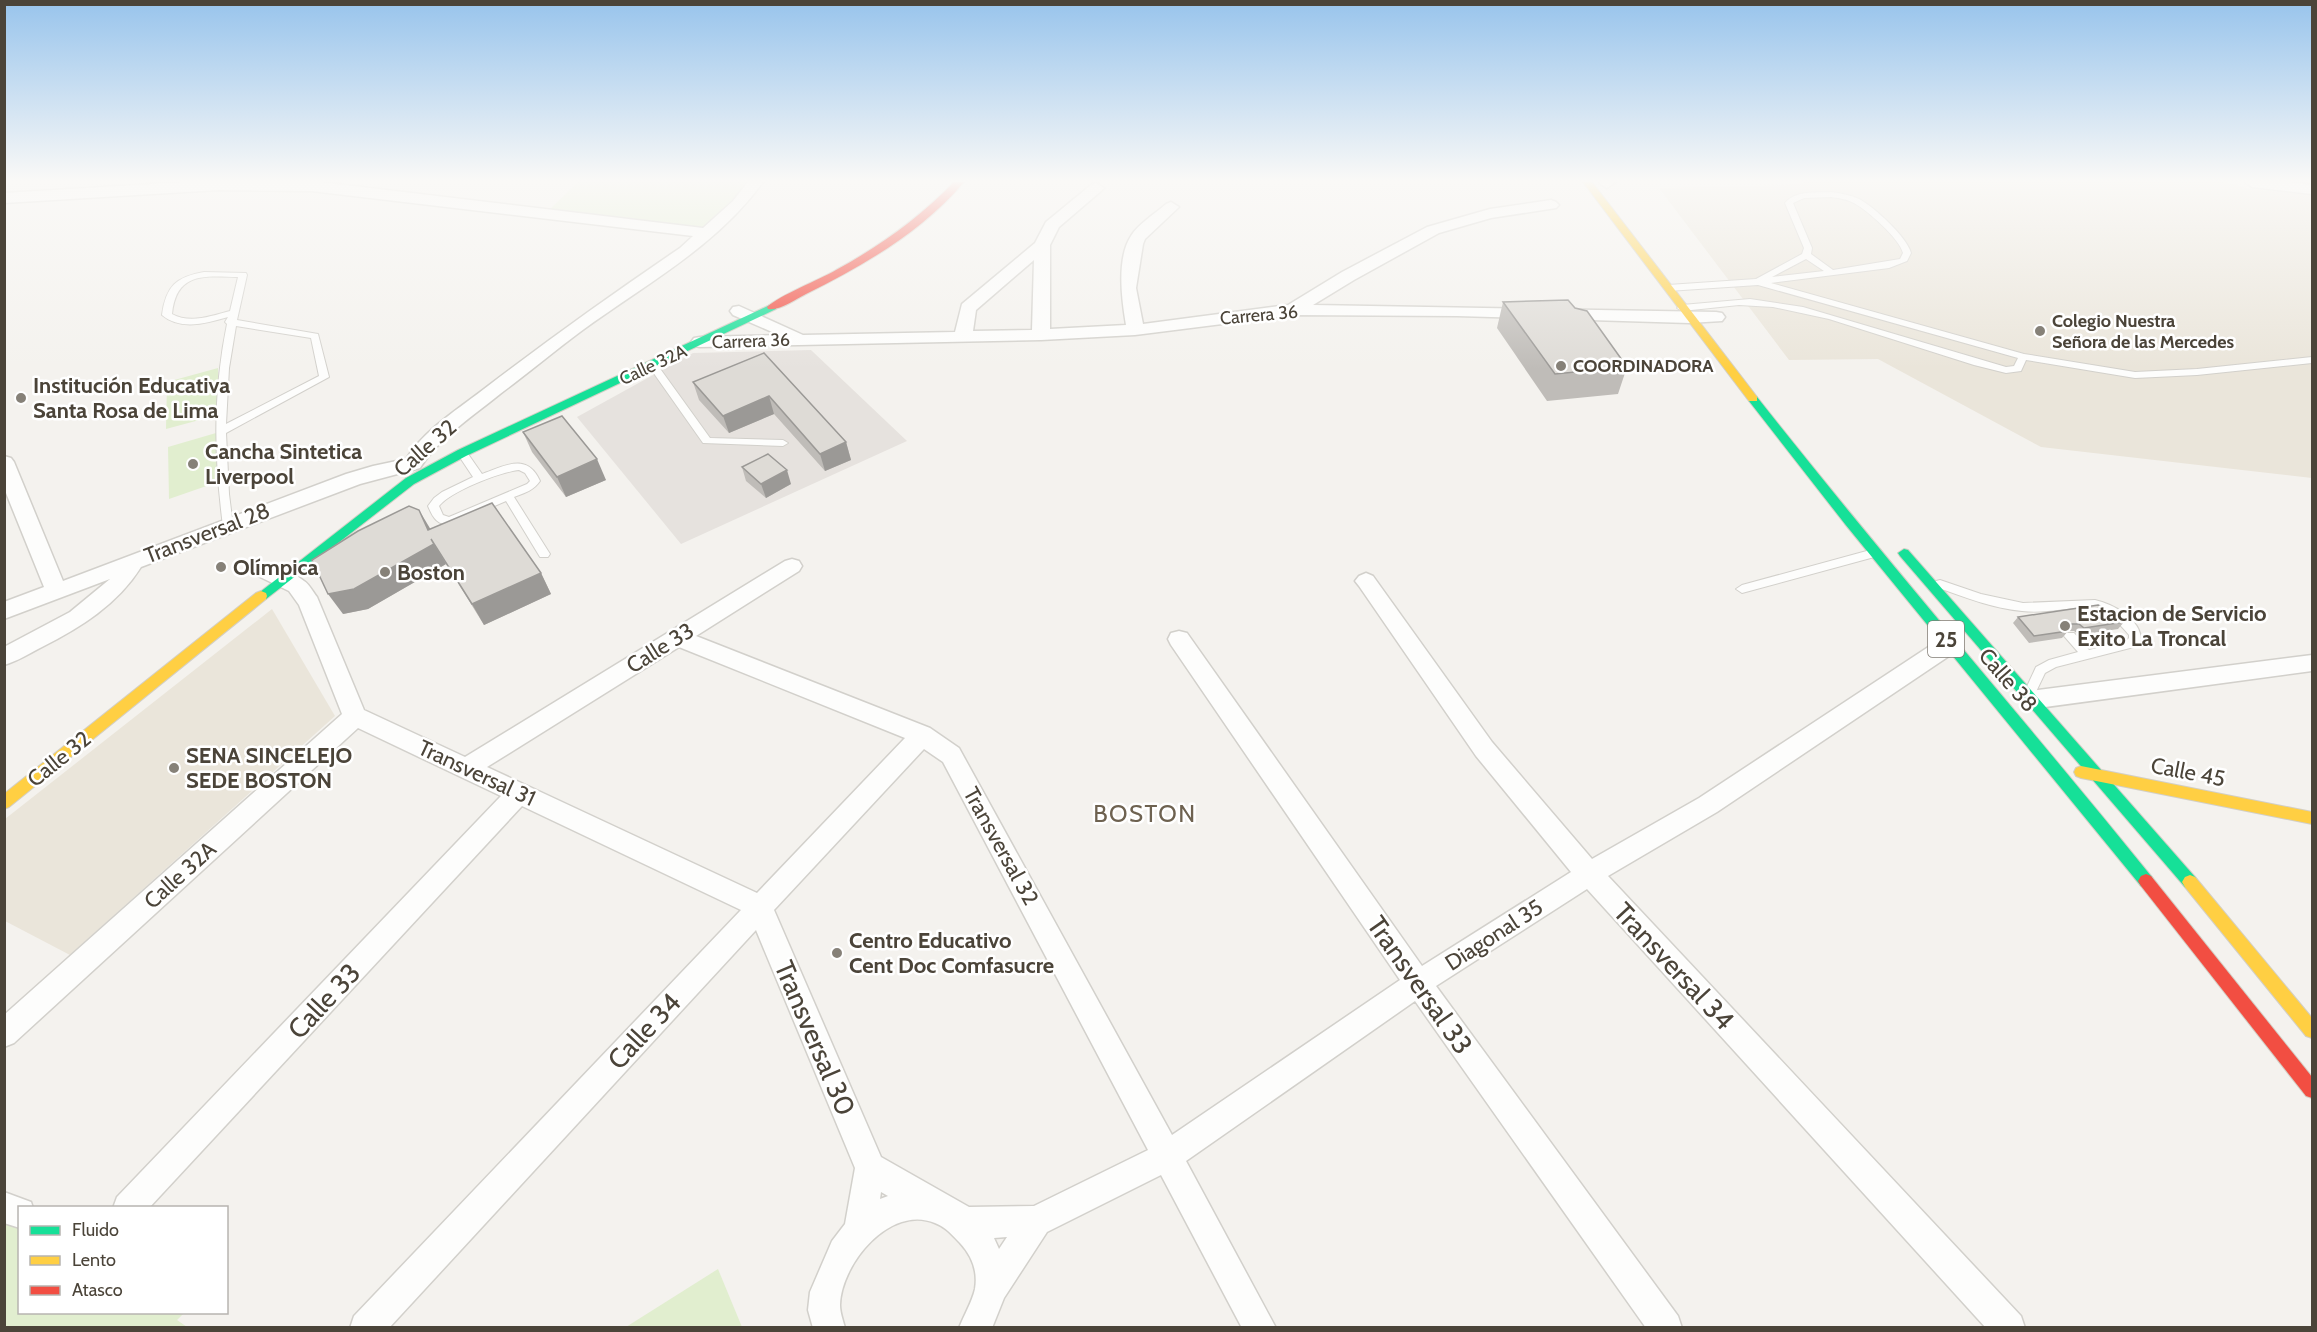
<svg xmlns="http://www.w3.org/2000/svg" width="2317" height="1332" font-family="Cabin,sans-serif">
	<style>
		.industrial { fill: #e6e2de }
		.education { fill: #eae5da }
		.green { fill: #e1eecf }
		.lines { fill: none; stroke-linecap: round; stroke-linejoin: round }
		.lane-casing { stroke: #d2d0cb; stroke-width: 2 }
		.street-casing { stroke: #d2d0cb; stroke-width: 3 }
		.fast-casing { stroke: #d3cfc5; stroke-width: 2 }
		.slow-casing { stroke: #d3cfc5; stroke-width: 2 }
		.jam-casing { stroke: #d3cfc5; stroke-width: 2 }
		.lane { fill: #fdfdfc; fill-rule: evenodd }
		.street { fill: #fdfdfc; fill-rule: evenodd }
		.fast { fill: #16e098; fill-rule: evenodd }
		.slow { fill: #ffcf43; fill-rule: evenodd }
		.jam { fill: #f24e42; fill-rule: evenodd }
		.wall { fill: #bfbcb8 }
		.shaded-wall { fill: #9b9996 }
		.building { fill: #dedbd6; stroke: #9b9996; stroke-width: 1.5 }
		.poi-dot { fill: #868178; stroke: #fff; stroke-width: 2 }
		.labels { text-anchor: middle; dominant-baseline: central; stroke-width: 5; stroke-linejoin: round; paint-order: stroke }
		.far-street-label { font-size: 18px; fill: #4b4439; stroke: #fff }
		.far-poi-label { font-size: 18px; font-weight: bold; fill: #4b4439; stroke: #fff; text-anchor: start }
		.shield { fill: #fff; stroke: #817c74; stroke-width: 1.5 }
		.shield-label { font-size: 21px; font-weight: bold; fill: #4b4439 }
		.poi-label { font-size: 22px; font-weight: bold; fill: #4b4439; stroke: #fff; text-anchor: start }
		.street-label { font-size: 22px; fill: #4b4439; stroke: #fff }
		.neighbourhood-label { font-size: 24px; letter-spacing: 1.5px; fill: #6e6250; stroke: #fff }
		.near-street-label { font-size: 27px; fill: #4b4439; stroke: #fff }
	</style>
	<rect width="100%" height="100%" fill="#f4f2ee"/>
	<!-- industrial -->
	<path class="industrial" d="M811 350 907 441 681 544 577 417 693 353Z"/>
	<!-- education -->
	<g class="education">
		<path d="M1807 182H2224L2251 189 2312 195V478L2041 447 1878 359 1789 360 1659 188 1788 185Z"/>
		<path d="M272 609 335 716 70 955 5 921V819Z"/>
	</g>
	<!-- green -->
	<g class="green">
		<path d="M578 182H754L708 233 546 213Z"/>
		<path d="M218 368V415L166 429 167 382Z"/>
		<path d="M216 433 218 482 169 499 168 447Z"/>
		<path d="M4 1207 19 1213 20 1312 184 1313 177 1320 187 1327H5Z"/>
		<path d="M718 1269 742 1327H626Z"/>
	</g>
	<g class="lines">
		<defs>
			<g id="lane">
				<path d="M1831 192C1840 193 1850 195 1859 199 1874 207 1907 237 1911 253L1907 261 1889 268 1771 283 2024 354 2135 372 2197 369 2312 357V363L2197 375 2135 378 2026 360 2021 371 2006 373 1974 365 1829 319 1773 307 1739 305 1682 311 1677 308 1682 305 1750 299 1803 307 2006 367 2014 366 2018 358 1758 285 1668 291 1664 288 1668 285 1756 279 1802 254 1804 248 1785 203C1796 190 1815 193 1831 192ZM1831 197C1839 198 1846 199 1854 203 1868 211 1899 238 1903 253L1900 259 1833 270 1811 254 1812 248 1793 203 1804 198ZM1806 259 1824 271 1772 277Z"/>
				<path d="M204 272 246 273 247 275 237 320 318 334 329 377 226 433 229 494 233 526 228 530 223 526C214 457 213 392 227 324L225 322 228 317C207 323 181 331 162 315 166 286 176 277 204 272ZM238 277 230 311C211 316 190 324 172 314 176 272 204 276 238 277ZM236 326 311 338 319 376 226 424 229 368Z"/>
				<path d="M653 362 656 363 710 438 783 440 788 443 783 446 703 443 648 365Z"/>
				<path d="M462 450 466 451 482 474C505 466 527 452 540 481 534 490 525 493 514 497L550 554 548 557H540L506 501 451 525C437 525 433 518 428 506L434 498 442 492 473 477 457 453ZM519 470 525 473 530 481 527 484 449 517 443 515 439 506C451 491 500 472 519 470Z"/>
				<path d="M1874 549 1880 553 1878 556 1742 593 1736 589 1742 585Z"/>
				<path d="M1940 580 1981 594 2023 603 2095 600C2113 604 2141 619 2141 640L2134 647 2056 667 2045 673 2034 696H2026L2024 693 2036 667 2049 660 2078 652 2064 636 2066 633H2074L2089 650 2126 641 2129 638V635C2093 590 2069 616 2022 611 1992 608 1964 597 1936 587L1934 584 1936 581Z"/>
			</g>
			<g id="street">
				<path d="M185 182H320L703 228 733 201 748 182H763C716 247 644 285 580 332 553 352 527 374 500 394 472 417 439 438 420 468L360 484 141 567C117 605 81 627 42 647 30 653 18 661 4 665V647L70 612 110 579 4 619V602L44 587 4 488V456L11 458 14 462 63 581 346 474 373 466 406 459C425 429 460 408 488 386 551 338 615 292 680 248L693 236 311 191 219 190 4 203V193Z"/>
				<path d="M1615 182 1607 188 1599 183 1600 182Z"/>
				<path d="M2245 182H2290L2312 185V194L2252 187Z"/>
				<path d="M1096 183 1104 188 1101 191 1059 227 1050 245V329L1126 325C1122 301 1116 259 1131 236 1138 224 1155 214 1166 204L1171 202 1179 207 1145 239 1143 244 1136 288 1143 324 1288 305 1342 272 1427 227 1490 209 1551 200 1556 202 1559 205 1556 208 1491 218 1439 233 1354 280 1313 305 1716 312 1722 313 1725 317 1722 321 1689 323 1457 316 1293 315 1135 335 1041 340 700 347 694 346 691 342 694 338 700 337 779 335 733 315 730 311 733 307 739 306 803 335 955 332 962 304 1035 243 1046 222 1091 185ZM1034 260 1032 330 973 331 976 310Z"/>
				<path d="M792 559 799 561 802 566 799 571 696 636 930 728 959 748 1172 1135 1400 980 1171 645 1168 639 1171 633 1179 631 1187 633 1422 966 1571 872 1476 756 1359 586 1355 581 1359 576 1366 573 1373 576 1492 742 1592 859 1699 798 1942 638 1950 636 1958 638 1961 644 1958 650 1717 812 1608 876 2021 1316 2025 1328H1986L1587 889 1436 986 1678 1316 1682 1328H1646L1415 1001 1186 1161 1276 1328H1242L1161 1175 1047 1232 1004 1298 992 1328H959C964 1315 972 1302 975 1289 978 1271 972 1256 960 1243 952 1235 946 1227 935 1223 890 1204 841 1264 840 1305 840 1313 843 1320 845 1328H813L808 1310 810 1292 832 1241 845 1224 855 1168 756 930 389 1328H350L354 1316 741 910 522 806 149 1208H113L117 1197 501 796 358 728 14 1043 4 1047V1015L342 714 299 605 289 591 258 576 254 571 258 566C269 562 295 573 304 581 309 584 313 592 317 597L364 710 465 757 785 561ZM679 647 905 738 757 893 487 767ZM924 749 943 762 1148 1150 1034 1206 969 1207 881 1157 774 910ZM881 1192 888 1196 880 1199ZM1007 1237 999 1249 994 1238Z"/>
				<path d="M2312 655V671L2031 709 2023 706 2019 700 2023 694 2031 691Z"/>
				<path d="M4 1192 31 1202 33 1208H20V1228L4 1223Z"/>
			</g>
			<g id="fast">
				<path d="M772 304 776 305V309L466 456 414 484 266 599H256L255 596 406 478 458 450Z"/>
				<path d="M1753 396 1757 397C1885 560 2021 715 2151 876L2154 881 2151 886 2146 888 2141 886 1845 524 1749 401V397Z"/>
				<path d="M1904 549 1908 550 2195 877 2198 882 2195 887 2190 889 2185 887 1900 556 1898 553Z"/>
			</g>
			<g id="slow">
				<path d="M1583 182H1592L1757 397V401H1749Z"/>
				<path d="M261 591 266 593 267 596 266 599 9 807 4 809V794L256 593Z"/>
				<path d="M2081 766 2312 812V824L2081 778 2076 776 2074 772 2076 768Z"/>
				<path d="M2190 875 2195 877 2312 1018V1038L2306 1036 2185 887 2182 882 2185 877Z"/>
			</g>
			<g id="jam">
				<path d="M954 182H964C922 232 864 265 806 294 796 299 780 311 768 309L767 307C780 295 819 280 836 270 880 246 919 218 954 182Z"/>
				<path d="M2146 874 2151 876 2312 1077V1098L2306 1096 2141 886 2138 881 2141 876Z"/>
			</g>
		</defs>
		<!-- lane casing -->
		<use href="#lane" class="lane-casing"/>
		<!-- street casing -->
		<use href="#street" class="street-casing"/>
		<!-- fast casing -->
		<use href="#fast" class="fast-casing"/>
		<!-- slow casing -->
		<use href="#slow" class="slow-casing"/>
		<!-- jam casing -->
		<use href="#jam" class="jam-casing"/>
		<!-- lane -->
		<use href="#lane" class="lane"/>
		<!-- street -->
		<use href="#street" class="street"/>
		<!-- fast -->
		<use href="#fast" class="fast"/>
		<!-- slow -->
		<use href="#slow" class="slow"/>
		<!-- jam -->
		<use href="#jam" class="jam"/>
	</g>
	<!-- wall -->
	<g class="wall">
		<path d="M1503 302 1627 367 1618 394 1547 401 1497 328Z"/>
		<path d="M764 353 846 442 851 460 825 471 774 414 729 433 699 400 693 382Z"/>
		<path d="M523 432 606 480 566 497 532 452Z"/>
		<path d="M742 467 791 484 766 498 746 481Z"/>
		<path d="M430 529 541 573 551 594 484 625 443 559 446 564 368 609 343 614Z"/>
		<path d="M2018 617 2124 622 2118 629 2079 635 2074 631H2068L2062 638 2029 643 2013 623Z"/>
	</g>
	<!-- shaded-wall -->
	<g class="shaded-wall">
		<path d="M769 396 774 414 729 433 723 416Z"/>
		<path d="M846 442 851 460 825 471 820 454Z"/>
		<path d="M597 459 606 480 566 497 557 477Z"/>
		<path d="M787 470 791 484 766 498 761 484Z"/>
		<path d="M419 510 431 530H428Z"/>
		<path d="M431 539 446 564 368 609 343 614 328 594Z"/>
		<path d="M541 573 551 594 484 625 472 604Z"/>
	</g>
	<!-- building -->
	<g class="building">
		<path d="M1568 300 1575 308 1587 311 1627 367 1555 374 1503 302Z"/>
		<path d="M764 353 846 442 820 454 769 396 723 416 693 382Z"/>
		<path d="M562 416 597 459 557 477 523 432Z"/>
		<path d="M768 454 787 470 761 484 742 467Z"/>
		<path d="M492 503 541 573 472 604 431 539 434 544 354 589 328 594 312 560 358 531 409 506 419 510 428 530Z"/>
		<path d="M2098 605 2115 613 2124 622 2084 628 2079 624H2071L2068 631 2034 636 2018 617Z"/>
	</g>
	<!-- sky -->
	<linearGradient id="sky" x2="0" y2="1"><stop stop-color="#98c4ec"/><stop offset="0.49" stop-color="#faf9f7"/><stop offset="1" stop-color="#faf9f7" stop-opacity="0"/></linearGradient>
	<rect width="2317" height="369" fill="url(#sky)"/>
	<!-- markers -->
	<g class="poi-dot">
		<circle cx="2040" cy="331" r="6"/>
		<circle cx="1561" cy="366" r="6"/>
		<circle cx="21" cy="398" r="6"/>
		<circle cx="193" cy="464" r="6"/>
		<circle cx="221" cy="567" r="6"/>
		<circle cx="385" cy="572" r="6"/>
		<circle cx="2065" cy="626" r="6"/>
		<circle cx="174" cy="768" r="6"/>
		<circle cx="837" cy="953" r="6"/>
	</g>
	<g class="labels">
		<!-- far-street labels -->
		<g class="far-street-label">
			<text transform="translate(1259 315) rotate(-5)">Carrera 36</text>
			<text transform="translate(751 341) rotate(-2)">Carrera 36</text>
			<text transform="translate(653 365) rotate(-25)">Calle 32A</text>
		</g>
		<!-- far-poi labels -->
		<g class="far-poi-label">
			<text x="2052" y="321">Colegio Nuestra<tspan x="2052" dy="21">Señora de las Mercedes</tspan></text>
			<text x="1573" y="366">COORDINADORA</text>
		</g>
		<!-- shield labels -->
		<rect class="shield" x="1928" y="621" width="36" height="36" rx="4.5"/>
		<g class="shield-label">
			<text x="1946" y="639">25</text>
		</g>
		<!-- poi labels -->
		<g class="poi-label">
			<text x="33" y="385">Institución Educativa<tspan x="33" dy="25">Santa Rosa de Lima</tspan></text>
			<text x="205" y="451">Cancha Sintetica<tspan x="205" dy="25">Liverpool</tspan></text>
			<text x="233" y="567">Olímpica</text>
			<text x="397" y="572">Boston</text>
			<text x="2077" y="613">Estacion de Servicio<tspan x="2077" dy="25">Exito La Troncal</tspan></text>
			<text x="186" y="755">SENA SINCELEJO<tspan x="186" dy="25">SEDE BOSTON</tspan></text>
			<text x="849" y="940">Centro Educativo<tspan x="849" dy="25">Cent Doc Comfasucre</tspan></text>
		</g>
		<!-- street labels -->
		<g class="street-label">
			<text transform="translate(425 448) rotate(-41)">Calle 32</text>
			<text transform="translate(207 533) rotate(-21)">Transversal 28</text>
			<text transform="translate(660 648) rotate(-32)">Calle 33</text>
			<text transform="translate(2008 680) rotate(49)">Calle 38</text>
			<text transform="translate(59 759) rotate(-39)">Calle 32</text>
			<text transform="translate(2188 772) rotate(11)">Calle 45</text>
			<text transform="translate(477 773) rotate(25)">Transversal 31</text>
			<text transform="translate(1001 846) rotate(61)">Transversal 32</text>
			<text transform="translate(180 875) rotate(-42)">Calle 32A</text>
			<text transform="translate(1494 935) rotate(-33)">Diagonal 35</text>
		</g>
		<!-- neighbourhood labels -->
		<g class="neighbourhood-label">
			<text x="1145" y="813">BOSTON</text>
		</g>
		<!-- near-street labels -->
		<g class="near-street-label">
			<text transform="translate(1674 966) rotate(47)">Transversal 34</text>
			<text transform="translate(1420 985) rotate(55)">Transversal 33</text>
			<text transform="translate(324 1001) rotate(-47)">Calle 33</text>
			<text transform="translate(644 1031) rotate(-47)">Calle 34</text>
			<text transform="translate(815 1038) rotate(67)">Transversal 30</text>
		</g>
	</g>
	<!-- border -->
	<rect width="2317" height="1332" fill="none" stroke="#4b4439" stroke-width="12"/>
	<!-- legend -->
	<rect x="18" y="1206" width="210" height="108" fill="#ffffff" stroke="#b7b4b0" stroke-width="1.5"/>
	<rect x="30" y="1226" width="30" height="9" fill="#16e098" stroke="#b7b4b0" stroke-width="1.5"/>
	<text x="72" y="1236" font-size="18" fill="#4b4439">Fluido</text>
	<rect x="30" y="1256" width="30" height="9" fill="#ffcf43" stroke="#b7b4b0" stroke-width="1.5"/>
	<text x="72" y="1266" font-size="18" fill="#4b4439">Lento</text>
	<rect x="30" y="1286" width="30" height="9" fill="#f24e42" stroke="#b7b4b0" stroke-width="1.5"/>
	<text x="72" y="1296" font-size="18" fill="#4b4439">Atasco</text>
</svg>
